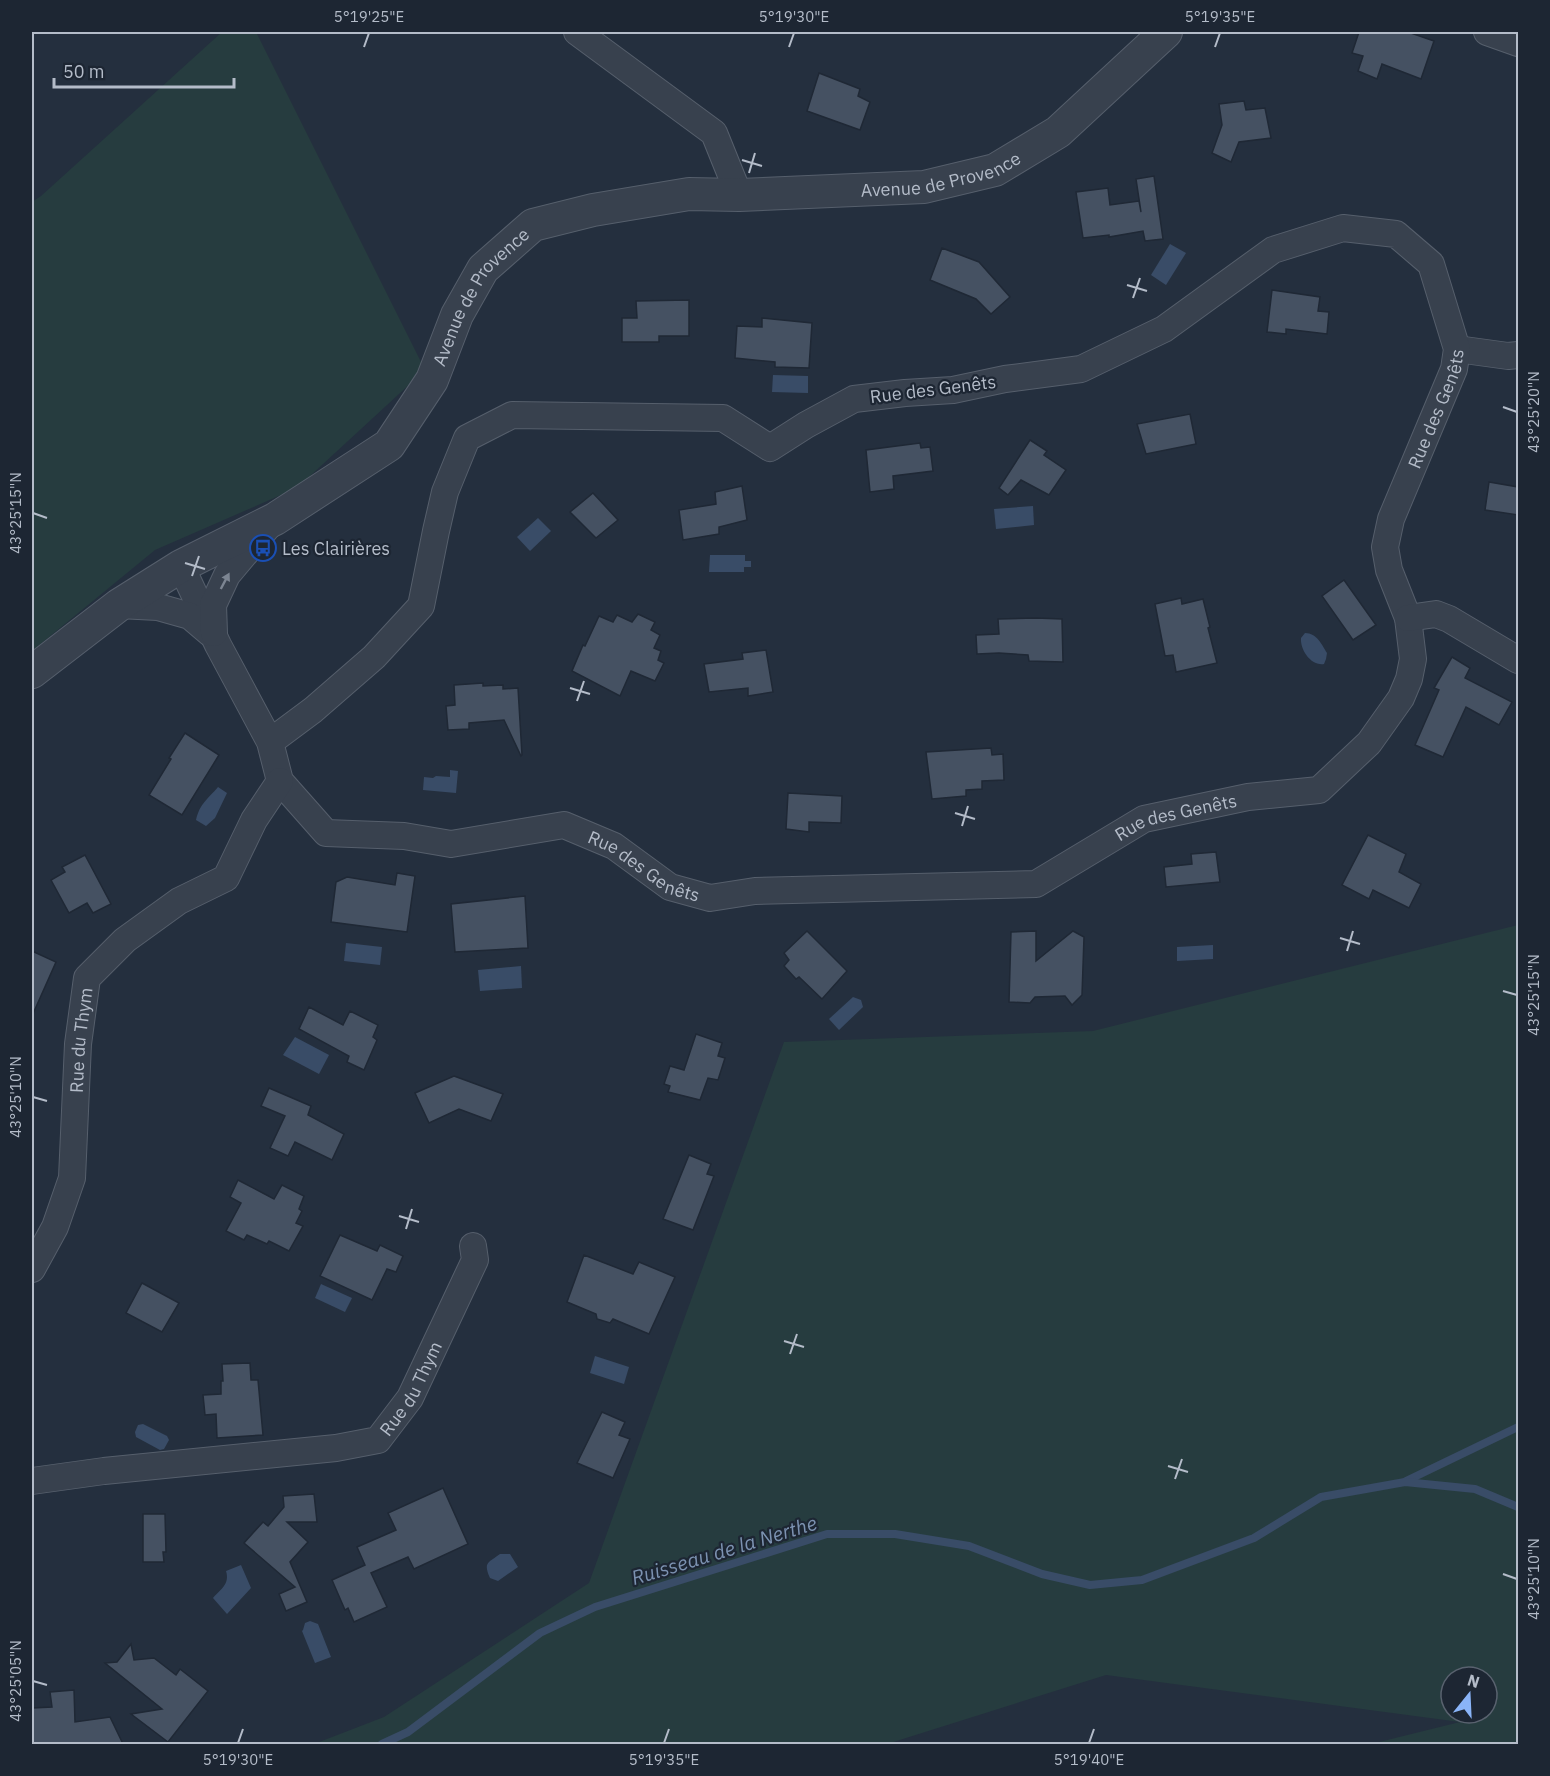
<svg xmlns="http://www.w3.org/2000/svg" width="1550" height="1776" font-family="'IBM Plex Sans',sans-serif">
	<style>
		.green { fill: #263c3f; fill-rule: evenodd }
		.water { fill: #394c67 }
		.lines { fill: none; stroke-linecap: round; stroke-linejoin: round }
		.stream { stroke: #394c67; stroke-width: 8 }
		.building { fill: #455162; stroke: #1f2835; stroke-width: 1.5 }
		.minor-casing { stroke: #565f6c; stroke-width: 28 }
		.tertiary-casing { stroke: #565f6c; stroke-width: 34 }
		.minor { stroke: #38414e; stroke-width: 26 }
		.tertiary { stroke: #38414e; stroke-width: 32 }
		.oneway { fill: #7c8592 }
		.ticks { fill: none; stroke: #b4bcc9; stroke-width: 2 }
		.labels { text-anchor: middle; dominant-baseline: central; stroke-width: 4.5; stroke-linejoin: round; paint-order: stroke }
		.street-label { font-size: 18px; fill: #b4bcc9; stroke: #1d2633 }
		.poi-label { font-size: 18px; fill: #b4bcc9; stroke: #1d2633; text-anchor: start }
		.water-label { font-size: 20px; font-style: italic; fill: #7c92b1; stroke: #1d2633 }
		.neatline { fill: none; stroke: #b4bcc9; stroke-width: 2 }
		.ticks-label { font-size: 15px; text-anchor: middle; fill: #b4bcc9 }
	</style>
	<rect width="100%" height="100%" fill="#242f3e"/>
	<!-- green -->
	<g class="green">
		<path d="M222 32H256L425 370 297 488 155 550 32 651V202L41 196Z"/>
		<path d="M1518 925V1744H1371L1460 1722 1106 1675 887 1744H314L384 1717 589 1583 784 1042 1093 1031ZM1451 1677H1487V1713H1451Z"/>
	</g>
	<!-- water -->
	<g class="water">
		<path d="M1170 244 1186 253 1166 285 1151 275Z"/>
		<path d="M773 375 808 376V393L772 392Z"/>
		<path d="M1033 506 1034 525 996 529 994 509Z"/>
		<path d="M538 518 551 531 530 551 517 537Z"/>
		<path d="M710 555H745V561H751V567H744V572H709Z"/>
		<path d="M1305 633C1317 633 1322 645 1327 653L1326 659 1324 664C1311 666 1300 650 1301 638Z"/>
		<path d="M450 770 458 771 456 793 423 790 424 777 433 778 436 776 450 777Z"/>
		<path d="M218 787 227 793 215 818 206 826 196 820C200 803 208 799 218 787Z"/>
		<path d="M346 943 382 947 380 965 344 961Z"/>
		<path d="M1213 945V959L1177 961V947Z"/>
		<path d="M521 966 522 988 480 991 478 970Z"/>
		<path d="M853 997 861 1000 863 1007 839 1030 829 1019Z"/>
		<path d="M295 1037 329 1055 319 1074 283 1055Z"/>
		<path d="M321 1284 352 1298 345 1312 315 1298Z"/>
		<path d="M595 1356 629 1367 624 1384 590 1373Z"/>
		<path d="M143 1424 167 1436 169 1440 164 1449 160 1450 136 1437 135 1432 138 1425Z"/>
		<path d="M500 1554H510L518 1567 498 1581 490 1578C483 1562 488 1563 500 1554Z"/>
		<path d="M241 1565 251 1588 227 1614 213 1598C221 1589 230 1584 226 1571Z"/>
		<path d="M310 1621 318 1624 331 1657 315 1663 302 1631 303 1630 305 1623Z"/>
	</g>
	<g class="lines">
		<!-- stream -->
		<g class="stream">
			<path d="M1406 1481 1518 1427"/>
			<path d="M382 1744 408 1732 540 1633 595 1607 827 1534H895L969 1546 1042 1574 1090 1585 1142 1580 1254 1538 1321 1497 1405 1482 1475 1489 1518 1507"/>
		</g>
	</g>
	<!-- building -->
	<g class="building">
		<path d="M1359 32H1408L1434 41 1421 79 1382 64 1377 79 1358 71 1363 56 1352 53Z"/>
		<path d="M819 73 860 89 858 96 870 102 860 130 807 111Z"/>
		<path d="M1244 101 1246 110 1265 108 1271 138 1239 142 1231 162 1212 153 1222 125 1219 104Z"/>
		<path d="M1154 176 1163 239 1145 241 1143 231 1109 237V235L1083 238 1076 192 1108 188 1110 205 1139 201 1141 212 1136 179Z"/>
		<path d="M942 248 979 262 1010 297 991 314 976 299 930 280Z"/>
		<path d="M1272 290 1320 297 1318 311 1329 312 1327 334 1286 329V334L1267 332Z"/>
		<path d="M689 300V336H659V342H622V318H637L636 301Z"/>
		<path d="M762 318 812 323 809 368 775 367V362L735 358 737 326 762 327Z"/>
		<path d="M1190 414 1196 444 1146 454 1137 424Z"/>
		<path d="M1030 440 1047 451 1044 455 1066 470 1049 495 1021 480 1008 495 999 488Z"/>
		<path d="M920 443 921 448 930 447 933 471 893 476 894 489 870 492 866 450Z"/>
		<path d="M1489 482 1518 487V515L1485 510Z"/>
		<path d="M742 486 747 520 719 527V534L683 540 679 510 716 504 715 492Z"/>
		<path d="M593 493 618 520 596 538 570 512Z"/>
		<path d="M1344 580 1376 625 1353 640 1322 596Z"/>
		<path d="M1181 598 1182 604 1203 599 1210 627 1208 628 1217 663 1176 672 1173 655 1165 656 1155 604Z"/>
		<path d="M638 614 655 622 651 630 660 635 654 648 661 651 658 660 664 663 655 681 631 671 620 696 572 671 583 645 585 646 599 616 613 622 617 615 632 622Z"/>
		<path d="M1036 618 1062 619 1063 662 1029 661 1028 655 999 653 977 654 976 635 999 634 998 619Z"/>
		<path d="M766 650 773 692 748 696V688L709 692 704 664 743 659 742 653Z"/>
		<path d="M1452 657 1470 668 1465 678 1512 702 1499 725 1466 707 1443 757 1415 745 1439 690 1434 688Z"/>
		<path d="M483 683V686L503 685V689L518 688 522 755 521 756 504 720 469 723V729L448 730 446 706 455 705 454 685Z"/>
		<path d="M185 733 219 755 182 815 149 795 171 759 169 758Z"/>
		<path d="M991 748 992 755 1003 754 1004 780 982 781V789L966 790V796L932 799 926 752Z"/>
		<path d="M788 793 842 796 841 823 809 822V832L786 829Z"/>
		<path d="M1368 835 1406 854 1399 872 1421 884 1409 908 1373 890 1369 899 1342 885Z"/>
		<path d="M1216 852 1220 882 1166 887 1164 867 1192 864 1191 854Z"/>
		<path d="M85 855 111 904 93 913 87 903 69 913 51 880 65 872 62 867Z"/>
		<path d="M397 873 415 876 407 932 331 922 336 882 347 877 395 885Z"/>
		<path d="M525 896 528 948 455 952 451 904Z"/>
		<path d="M807 931 847 971 822 999 799 977 796 979 784 966 789 960 784 953Z"/>
		<path d="M1036 931V961L1073 931 1084 937 1082 995 1072 1005 1065 996 1035 997 1030 1003 1009 1002 1011 932Z"/>
		<path d="M32 951 56 962 32 1016Z"/>
		<path d="M309 1007 343 1025 350 1011 378 1025 373 1037 377 1040 364 1070 347 1062 349 1056 299 1029Z"/>
		<path d="M696 1034 722 1043 718 1056 725 1058 718 1080 708 1078 700 1100 668 1092 670 1086 664 1084 670 1066 684 1070Z"/>
		<path d="M454 1076 503 1094 491 1121 459 1109 429 1123 415 1093Z"/>
		<path d="M269 1088 311 1106 308 1115 344 1134 332 1160 295 1142 288 1156 270 1148 285 1116 261 1106Z"/>
		<path d="M689 1155 711 1164 707 1174 714 1176 693 1230 663 1219Z"/>
		<path d="M238 1180 274 1199 282 1185 304 1196 299 1209 302 1211 296 1223 303 1226 289 1251 269 1241 267 1244 247 1235 244 1240 226 1231 241 1203 230 1197Z"/>
		<path d="M340 1235 377 1251 380 1245 403 1256 396 1272 387 1269 372 1300 320 1276Z"/>
		<path d="M584 1255 633 1274 639 1262 675 1277 649 1334 613 1319 610 1323 597 1319 596 1314 567 1302Z"/>
		<path d="M142 1283 179 1303 162 1332 126 1313Z"/>
		<path d="M250 1363 251 1380H258L263 1435 217 1438 216 1414 205 1415 203 1395 221 1394V1381H223L222 1364Z"/>
		<path d="M602 1412 625 1422 619 1435 630 1439 613 1478 577 1463Z"/>
		<path d="M443 1488 468 1544 414 1569 408 1557 371 1573 387 1607 354 1622 348 1608 345 1610 332 1580 365 1565 357 1547 396 1530 388 1513Z"/>
		<path d="M314 1494 317 1522H287L308 1542 290 1562 307 1602 286 1611 279 1594 295 1587 244 1543 263 1522 268 1526 284 1507 283 1496Z"/>
		<path d="M143 1514H165L166 1552H163L164 1562H143Z"/>
		<path d="M131 1644 134 1660 154 1658 176 1675 180 1669 208 1691 168 1742 131 1714 162 1709 105 1663 117 1662Z"/>
		<path d="M74 1690 75 1722 110 1717 123 1744H32V1708L52 1707 50 1692Z"/>
	</g>
	<g class="lines">
		<defs>
			<g id="minor">
				<path d="M577 32 714 133 739 195"/>
				<path d="M1487 32 1518 43"/>
				<path d="M1457 349 1508 356 1518 355"/>
				<path id="s1" d="M181 566 218 645 270 742 280 781 326 833 404 836 451 844 564 825 614 846 670 887 710 898 755 891 1036 884 1144 819 1248 797 1319 790 1369 743 1401 698 1409 679 1413 659 1408 618 1389 570 1385 547 1391 519 1454 369 1457 349 1431 264 1396 234 1343 228 1273 250 1164 329 1081 369 1005 379 953 390 905 393 854 399 806 425 770 448 723 418 512 415 467 438 445 492 436 531 421 606 374 657 313 710 270 742"/>
				<path d="M119 605 158 607 190 616 210 633"/>
				<path d="M1408 618 1436 614 1449 619 1518 660"/>
				<path d="M214 633 213 605 227 575 270 524"/>
				<path id="s2" d="M32 1269 55 1227 72 1178 78 1044 87 978 125 940 179 901 226 878 254 820 280 781"/>
				<path id="s3" d="M32 1481 104 1471 336 1448 378 1440 410 1398 475 1260 473 1246"/>
			</g>
			<g id="tertiary">
				<path id="s4" d="M32 672 119 605 181 566 275 519 389 445 432 380 457 315 483 269 533 225 593 210 689 194 739 195 924 187 995 170 1058 132 1166 32"/>
			</g>
		</defs>
		<!-- minor casing -->
		<use href="#minor" class="minor-casing"/>
		<!-- tertiary casing -->
		<use href="#tertiary" class="tertiary-casing"/>
		<!-- minor -->
		<use href="#minor" class="minor"/>
		<!-- tertiary -->
		<use href="#tertiary" class="tertiary"/>
	</g>
	<!-- one-way arrows -->
	<defs><path id="oneway-solid" d="M-6-.8H1V-3.2L6.5 0L1 3.2V.8H-6Z" transform="scale(1.5)"/></defs>
	<use class="oneway" href="#oneway-solid" transform="translate(225 581) rotate(-62)"/>
	<!-- ticks -->
	<path class="ticks" d="M364 47 369 33M789 47 794 33M1215 47 1220 33M742 160 762 166M749 173 755 153M1127 285 1147 291M1133 298 1140 278M1503 407 1517 412M33 513 47 518M185 563 205 569M192 576 199 556M570 688 590 694M577 701 584 681M955 813 975 819M962 826 968 806M1340 938 1360 944M1347 951 1353 931M1503 991 1517 995M33 1097 47 1101M399 1216 419 1222M406 1229 412 1209M784 1341 804 1347M790 1354 797 1334M1168 1466 1188 1472M1175 1479 1182 1459M1503 1574 1517 1579M33 1681 47 1685M238 1743 243 1729M664 1743 669 1729M1089 1743 1094 1729"/>
	<!-- icons -->
	<defs>
		<symbol id="bus-ring" viewBox="-11 -11 22 22"><circle r="9.5" fill="#1d2633" stroke="#1a4fb4" stroke-width="1.5"/><path d="M-5-6H5V4H4V6H2V4H-2V6H-4V4H-5ZM-3.5-4V0h7V-4ZM-3.5 1.2v1.5H-2V1.2ZM2 1.2v1.5H3.5V1.2Z" fill="#1a4fb4"/></symbol>
	</defs>
	<g fill-rule="evenodd">
		<use href="#bus-ring" x="248" y="533" width="30" height="30"/>
	</g>
	<g class="labels">
		<!-- street labels -->
		<g class="street-label">
			<text stroke="none"><textPath href="#s4" startOffset="1104">Avenue de Provence</textPath></text>
			<text stroke="none"><textPath href="#s4" startOffset="600">Avenue de Provence</textPath></text>
			<text transform="translate(933 389) rotate(-7)">Rue des Genêts</text>
			<text stroke="none"><textPath href="#s1" startOffset="1772">Rue des Genêts</textPath></text>
			<text stroke="none"><textPath href="#s1" startOffset="1196">Rue des Genêts</textPath></text>
			<text stroke="none"><textPath href="#s1" startOffset="638">Rue des Genêts</textPath></text>
			<text stroke="none"><textPath href="#s2" startOffset="238">Rue du Thym</textPath></text>
			<text stroke="none"><textPath href="#s3" startOffset="410">Rue du Thym</textPath></text>
		</g>
		<!-- poi labels -->
		<g class="poi-label">
			<text x="282" y="548">Les Clairières</text>
		</g>
		<!-- water labels -->
		<g class="water-label">
			<text transform="translate(724 1550) rotate(-17)">Ruisseau de la Nerthe</text>
		</g>
	</g>
	<!-- border -->
	<rect width="1550" height="1776" fill="none" stroke="#1d2633" stroke-width="66"/>
	<!-- north arrow -->
	<g transform="translate(1469 1695) rotate(18)"><circle r="28" fill="#1d2633" stroke="#59626f" stroke-width="1.5"/>
	<path d="M0-4.5L10 22L0 15L-10 22Z" fill="#8ab4f8"/>
	<text y="-9" font-size="16" font-weight="bold" text-anchor="middle" fill="#b4bcc9">N</text>
	</g>
	<!-- scale -->
	<path d="M54 78v9h180v-9" fill="none" stroke="#b4bcc9" stroke-width="3"/>
	<text x="63" y="78" font-size="18" fill="#b4bcc9" stroke="#1d2633" stroke-width="4.5" paint-order="stroke">50 m</text>
	<rect x="33" y="33" width="1484" height="1710" class="neatline"/>
	<g class="ticks-label">
		<text x="369" y="22">5°19'25"E</text>
		<text x="794" y="22">5°19'30"E</text>
		<text x="1220" y="22">5°19'35"E</text>
		<text transform="translate(1534 412) rotate(-90)" y="5">43°25'20"N</text>
		<text transform="translate(16 513) rotate(-90)" y="5">43°25'15"N</text>
		<text transform="translate(1534 995) rotate(-90)" y="5">43°25'15"N</text>
		<text transform="translate(16 1097) rotate(-90)" y="5">43°25'10"N</text>
		<text transform="translate(1534 1579) rotate(-90)" y="5">43°25'10"N</text>
		<text transform="translate(16 1681) rotate(-90)" y="5">43°25'05"N</text>
		<text x="238" y="1765">5°19'30"E</text>
		<text x="664" y="1765">5°19'35"E</text>
		<text x="1089" y="1765">5°19'40"E</text>
	</g>
</svg>
